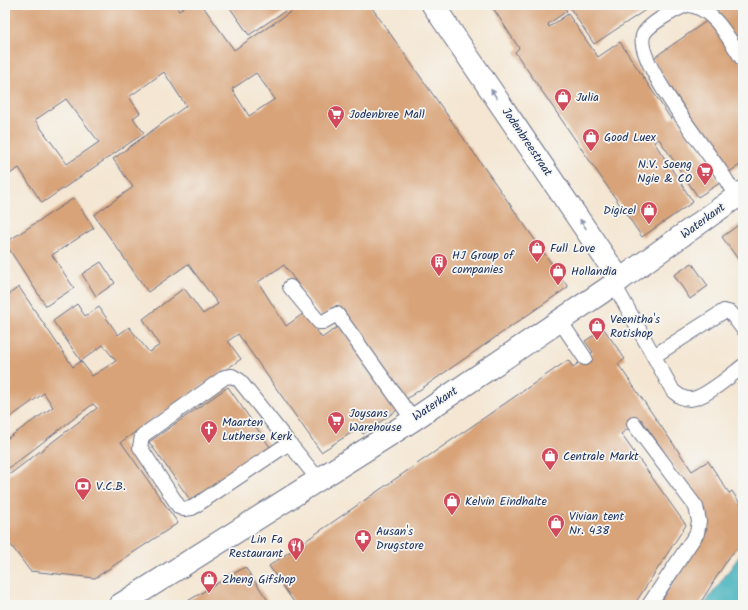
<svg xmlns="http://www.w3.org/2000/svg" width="748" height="610" font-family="Kalam,sans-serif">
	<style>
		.water { fill: #40b0bb; stroke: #2e708c }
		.building { fill: #d8a378; fill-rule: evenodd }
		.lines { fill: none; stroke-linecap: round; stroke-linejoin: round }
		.service-casing { stroke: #676f87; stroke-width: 16 }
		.minor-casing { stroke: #676f87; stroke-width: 24 }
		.secondary-casing { stroke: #676f87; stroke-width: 24 }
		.service { stroke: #fff; stroke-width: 14 }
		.minor { stroke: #fff; stroke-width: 22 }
		.secondary { stroke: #fff; stroke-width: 22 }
		.oneway { fill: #8d97ae }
		.labels { text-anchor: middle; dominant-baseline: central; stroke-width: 3.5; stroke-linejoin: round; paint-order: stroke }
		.poi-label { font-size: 12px; fill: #1b2f5e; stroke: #f6f6f2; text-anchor: start }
		.street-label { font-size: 12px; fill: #1b2f5e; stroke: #f6f6f2 }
	</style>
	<rect width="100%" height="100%" fill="#f6f6f2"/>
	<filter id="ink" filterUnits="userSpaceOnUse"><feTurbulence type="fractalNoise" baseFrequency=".025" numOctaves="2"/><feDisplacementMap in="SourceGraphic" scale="8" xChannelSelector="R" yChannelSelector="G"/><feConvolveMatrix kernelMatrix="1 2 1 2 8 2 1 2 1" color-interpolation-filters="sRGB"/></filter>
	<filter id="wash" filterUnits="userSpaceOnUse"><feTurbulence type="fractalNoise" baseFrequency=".012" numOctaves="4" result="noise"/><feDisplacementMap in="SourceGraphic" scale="16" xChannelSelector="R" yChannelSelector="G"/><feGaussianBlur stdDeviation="0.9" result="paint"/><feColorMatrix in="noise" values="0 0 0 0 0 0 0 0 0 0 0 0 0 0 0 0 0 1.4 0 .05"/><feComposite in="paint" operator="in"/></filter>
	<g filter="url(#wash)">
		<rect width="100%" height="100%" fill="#f4e6d2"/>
		<!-- water -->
		<path class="water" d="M743 551V605H704Z"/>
		<g id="blocks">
			<!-- building -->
			<g class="building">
				<path d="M5 5H175L179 11 186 5H202L234 50 301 5H370L568 287 405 400 337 305 321 316 284 265 258 282 286 326 304 313 322 338 340 325 400 408 363 434 359 428 321 452 238 334 228 341 241 359 121 442 178 523 95 578 30 571 5 537V478L97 408 93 404 9 468 5 462V440L53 407 44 393 5 421V297L19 287 73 367 81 361 92 376 116 361 103 345 81 361 53 321 77 304 85 316 99 307 118 335 129 327 149 352 160 345 143 319 184 288 203 314 218 304 188 264 148 292 94 215 133 187 113 159 186 106 164 72 129 97 140 113 133 118 144 133 42 203 19 168 5 177ZM256 73 275 99 249 116 232 89ZM66 99 99 142 67 164 35 120Z"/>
				<path d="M228 5H294L249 35Z"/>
				<path d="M491 5H563L567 11 548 24 549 27 568 14 598 57 620 42 671 119 675 116 720 183 698 197 659 139 654 142 693 202 642 237 515 52 519 48Z"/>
				<path d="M568 5H653L594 44Z"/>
				<path d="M707 5H743V56Z"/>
				<path d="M711 18 743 65V163L729 172 702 133 697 137 681 113 686 110 652 59Z"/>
				<path d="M74 198 94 228 52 255 74 288 46 306 5 243Z"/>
				<path d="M741 223 743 225V266L722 237Z"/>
				<path d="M101 262 115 283 96 296 82 274Z"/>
				<path d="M692 263 708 286 690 299 674 275Z"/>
				<path d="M604 329 625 359 618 364 692 471 708 461 729 493 732 491 743 508 742 543 729 557 699 605H659L707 529 698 515 705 510 641 419 621 434 686 525 634 605H296L269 566 568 360 573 367 593 352 585 341Z"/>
				<path d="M228 387 270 447 191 501 149 442Z"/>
				<path d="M245 567 271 605H181L218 583Z"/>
			</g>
		</g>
	</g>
	<g filter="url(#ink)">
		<use href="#blocks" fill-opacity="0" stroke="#676f87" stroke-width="1"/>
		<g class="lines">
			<defs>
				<g id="service">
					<path d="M687 5C676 9 646 25 643 36 635 61 706 149 721 172 728 182 733 193 741 203"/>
					<path d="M690 5C715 9 729 40 743 60"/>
					<path d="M614 284 673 391C678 395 682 399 690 399 704 399 731 375 743 366"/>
					<path d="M290 287 319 322H323L337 314 413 420"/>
					<path d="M560 321 585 358"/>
					<path d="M654 356 724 311 731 313 743 329"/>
					<path d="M232 376 239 380 289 443 192 508 184 509 179 507 140 447 142 436 225 377Z"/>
					<path d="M634 424 696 507 699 521 697 533 649 605"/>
					<path d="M289 443 318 479"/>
				</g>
				<path id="minor" d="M433 5 620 280"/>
				<path id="secondary" d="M120 605 413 420 614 284 743 192"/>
			</defs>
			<!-- service casing -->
			<use href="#service" class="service-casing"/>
			<!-- minor casing -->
			<use href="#minor" class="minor-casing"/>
			<!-- secondary casing -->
			<use href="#secondary" class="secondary-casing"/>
			<!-- service -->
			<use href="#service" class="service"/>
			<!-- minor -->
			<use href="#minor" class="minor"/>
			<!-- secondary -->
			<use href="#secondary" class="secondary"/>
		</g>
		<!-- one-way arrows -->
		<defs><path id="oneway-solid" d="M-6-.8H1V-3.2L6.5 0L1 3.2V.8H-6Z"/></defs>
		<g class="oneway">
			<use href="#oneway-solid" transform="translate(494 94) rotate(-124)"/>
			<use href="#oneway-solid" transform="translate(583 224) rotate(-124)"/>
		</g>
	</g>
	<!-- icons -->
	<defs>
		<symbol id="shop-pin" viewBox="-11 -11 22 30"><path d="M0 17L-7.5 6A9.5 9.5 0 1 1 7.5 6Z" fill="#d1495b" stroke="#f6f6f2"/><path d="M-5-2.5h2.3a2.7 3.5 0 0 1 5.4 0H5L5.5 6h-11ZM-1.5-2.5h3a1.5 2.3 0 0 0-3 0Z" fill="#fff"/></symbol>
		<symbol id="supermarket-pin" viewBox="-11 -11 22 30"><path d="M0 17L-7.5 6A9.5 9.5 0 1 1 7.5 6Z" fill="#d1495b" stroke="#f6f6f2"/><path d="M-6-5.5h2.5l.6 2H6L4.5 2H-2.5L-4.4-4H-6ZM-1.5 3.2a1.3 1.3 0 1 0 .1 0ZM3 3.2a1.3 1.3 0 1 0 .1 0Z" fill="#fff"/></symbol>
		<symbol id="building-pin" viewBox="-11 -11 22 30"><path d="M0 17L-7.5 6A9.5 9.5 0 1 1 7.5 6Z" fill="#d1495b" stroke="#f6f6f2"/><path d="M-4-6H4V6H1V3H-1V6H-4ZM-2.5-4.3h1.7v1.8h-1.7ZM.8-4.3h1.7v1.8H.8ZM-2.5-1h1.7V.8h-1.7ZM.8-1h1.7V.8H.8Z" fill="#fff"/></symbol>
		<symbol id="church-pin" viewBox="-11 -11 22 30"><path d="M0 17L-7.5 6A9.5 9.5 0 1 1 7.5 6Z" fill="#d1495b" stroke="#f6f6f2"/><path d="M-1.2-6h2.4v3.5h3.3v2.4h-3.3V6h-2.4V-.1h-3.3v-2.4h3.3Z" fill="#fff"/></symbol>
		<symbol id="bank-pin" viewBox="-11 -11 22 30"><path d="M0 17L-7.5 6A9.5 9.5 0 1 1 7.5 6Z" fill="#d1495b" stroke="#f6f6f2"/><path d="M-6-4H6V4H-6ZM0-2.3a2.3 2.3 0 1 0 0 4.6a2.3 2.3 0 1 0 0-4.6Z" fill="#fff"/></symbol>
		<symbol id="pharmacy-pin" viewBox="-11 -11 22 30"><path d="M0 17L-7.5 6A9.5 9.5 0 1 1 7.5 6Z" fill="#d1495b" stroke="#f6f6f2"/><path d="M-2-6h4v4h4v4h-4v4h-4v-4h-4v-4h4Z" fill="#fff"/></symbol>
		<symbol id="restaurant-pin" viewBox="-11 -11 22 30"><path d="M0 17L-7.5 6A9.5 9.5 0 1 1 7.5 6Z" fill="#d1495b" stroke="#f6f6f2"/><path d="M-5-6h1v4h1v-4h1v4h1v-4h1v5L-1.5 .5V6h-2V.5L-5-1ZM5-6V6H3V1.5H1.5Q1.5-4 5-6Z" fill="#fff"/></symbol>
	</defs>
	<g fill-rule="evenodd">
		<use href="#shop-pin" x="553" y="87" width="20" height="27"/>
		<use href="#supermarket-pin" x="326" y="104" width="20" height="27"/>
		<use href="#shop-pin" x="581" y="127" width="20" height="27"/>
		<use href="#supermarket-pin" x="695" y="161" width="20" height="27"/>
		<use href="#shop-pin" x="639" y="200" width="20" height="27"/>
		<use href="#shop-pin" x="527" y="238" width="20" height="27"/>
		<use href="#building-pin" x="429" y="252" width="20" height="27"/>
		<use href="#shop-pin" x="548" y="261" width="20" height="27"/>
		<use href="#shop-pin" x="587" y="316" width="20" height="27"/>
		<use href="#supermarket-pin" x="326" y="410" width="20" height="27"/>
		<use href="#church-pin" x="199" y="419" width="20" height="27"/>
		<use href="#shop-pin" x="540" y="446" width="20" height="27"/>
		<use href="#bank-pin" x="73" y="476" width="20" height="27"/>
		<use href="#shop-pin" x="442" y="491" width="20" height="27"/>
		<use href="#shop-pin" x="546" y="513" width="20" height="27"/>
		<use href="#pharmacy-pin" x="353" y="528" width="20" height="27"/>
		<use href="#restaurant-pin" x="286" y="536" width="20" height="27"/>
		<use href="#shop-pin" x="199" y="569" width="20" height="27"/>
	</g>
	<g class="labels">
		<!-- poi labels -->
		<g class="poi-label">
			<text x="576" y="97">Julia</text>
			<text x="349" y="114">Jodenbree Mall</text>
			<text x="604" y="137">Good Luex</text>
			<text x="692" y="164" text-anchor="end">N.V. Soeng<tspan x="692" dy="14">Ngie &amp; CO</tspan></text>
			<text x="636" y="210" text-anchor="end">Digicel</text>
			<text x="550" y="248">Full Love</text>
			<text x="452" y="255">HJ Group of<tspan x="452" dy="14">companies</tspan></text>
			<text x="571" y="271">Hollandia</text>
			<text x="610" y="319">Veenitha's<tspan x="610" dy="14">Rotishop</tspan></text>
			<text x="349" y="413">Joysans<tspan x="349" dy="14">Warehouse</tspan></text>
			<text x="222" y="422">Maarten<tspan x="222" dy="14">Lutherse Kerk</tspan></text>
			<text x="563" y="456">Centrale Markt</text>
			<text x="96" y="486">V.C.B.</text>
			<text x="465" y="501">Kelvin Eindhalte</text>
			<text x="569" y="516">Vivian tent<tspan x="569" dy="14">Nr. 438</tspan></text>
			<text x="376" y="531">Ausan's<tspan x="376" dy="14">Drugstore</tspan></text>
			<text x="283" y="539" text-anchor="end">Lin Fa<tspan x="283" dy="14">Restaurant</tspan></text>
			<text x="222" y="579">Zheng Gifshop</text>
		</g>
		<!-- street labels -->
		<g class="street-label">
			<text transform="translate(527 142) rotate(56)">Jodenbreestraat</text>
			<text transform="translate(703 221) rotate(-36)">Waterkant</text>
			<text transform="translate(435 404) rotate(-34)">Waterkant</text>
		</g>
	</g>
	<!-- margin -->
	<rect width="748" height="610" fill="none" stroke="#f6f6f2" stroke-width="20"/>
</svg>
